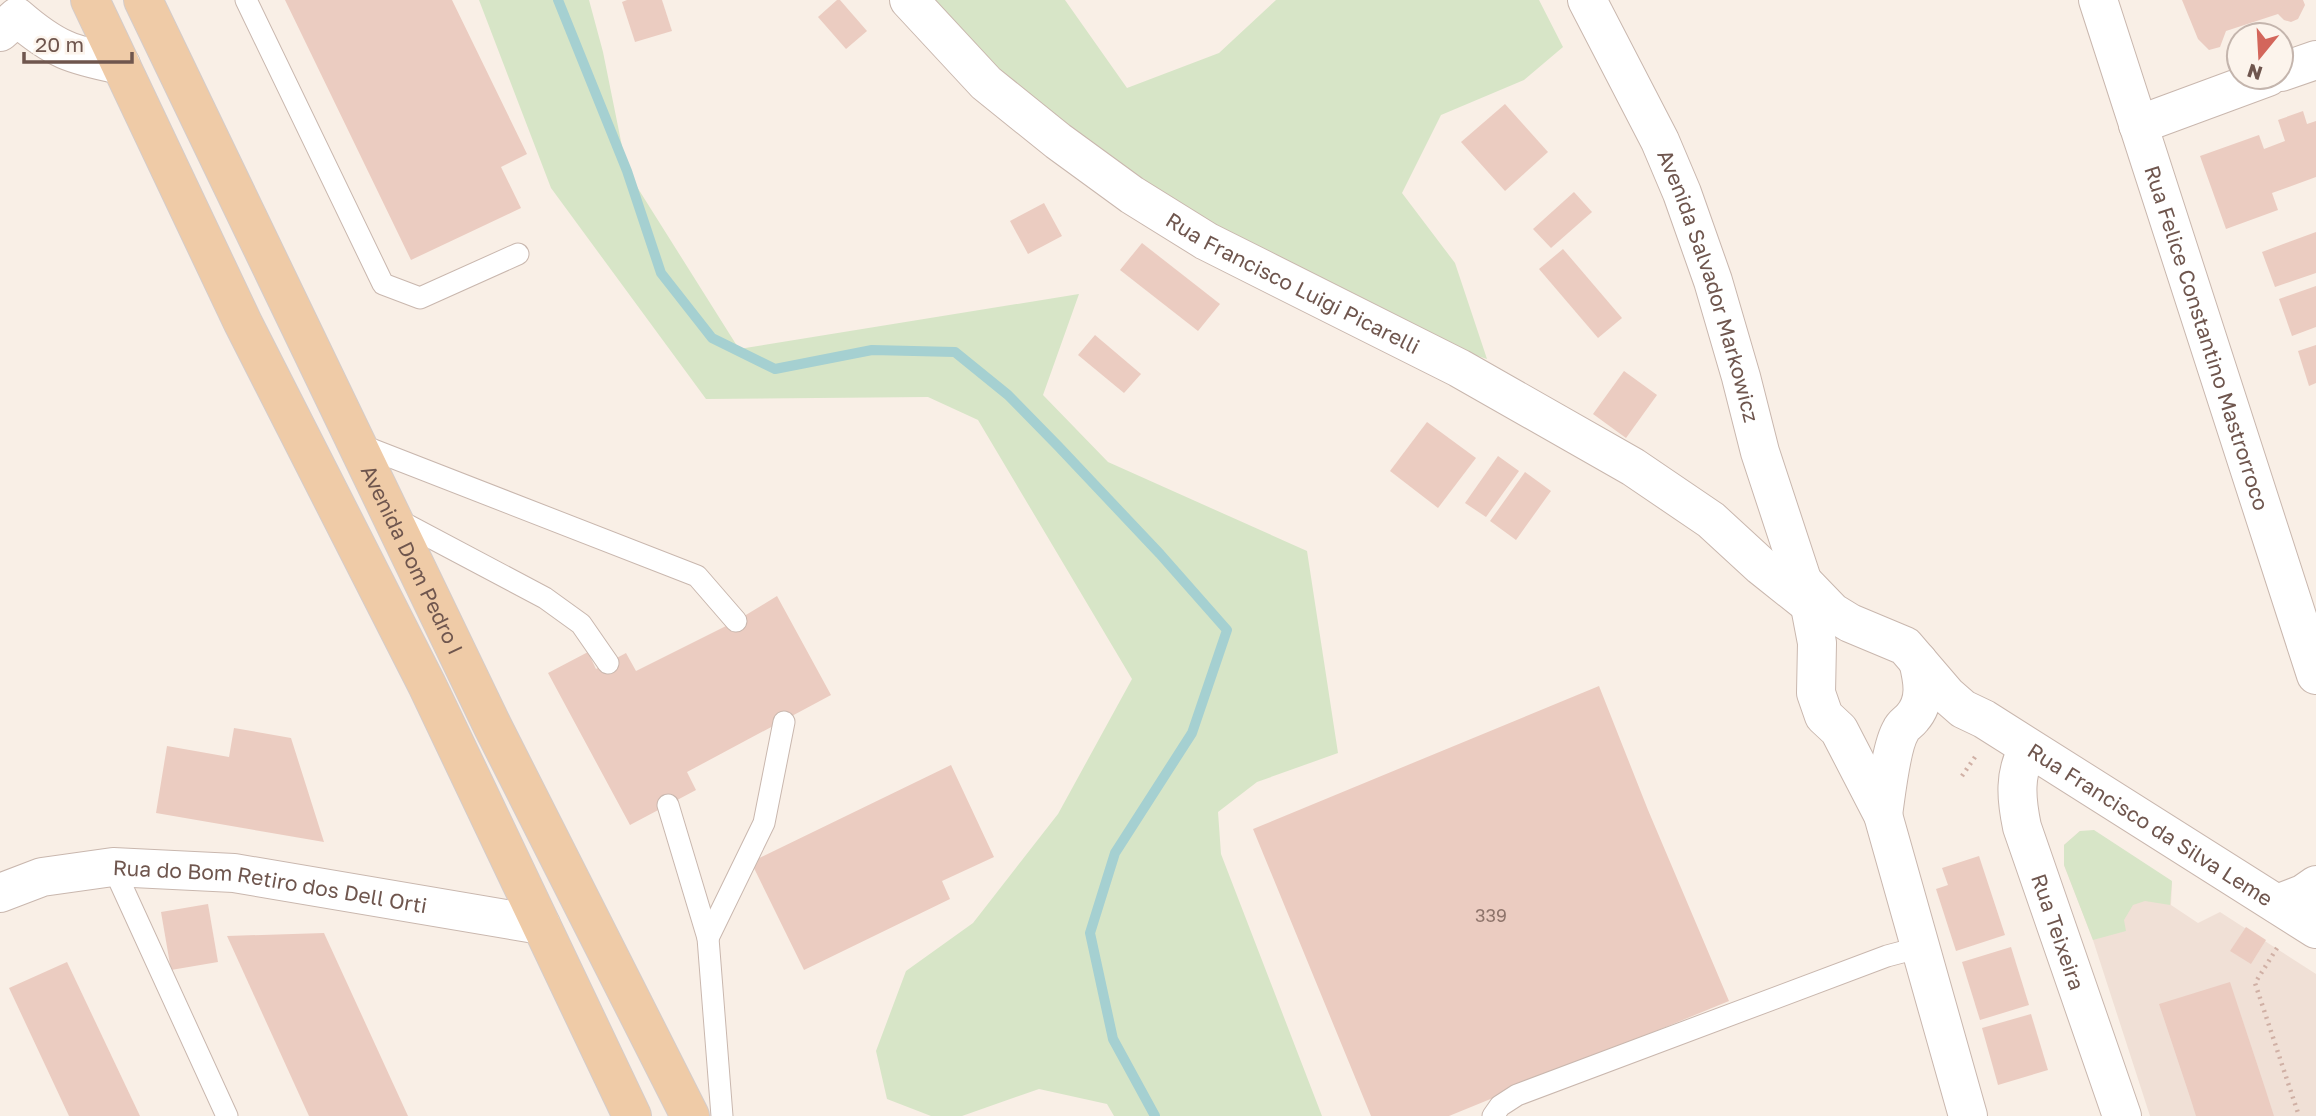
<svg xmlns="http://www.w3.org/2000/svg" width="2316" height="1116" font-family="'Golos Text',sans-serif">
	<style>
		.residential { fill: #f0e0d6 }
		.green { fill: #d7e5c7 }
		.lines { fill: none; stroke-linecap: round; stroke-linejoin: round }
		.stream { stroke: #a5d0d1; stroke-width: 10 }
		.building { fill: #ebccc1 }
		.service-casing { stroke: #c9b7ae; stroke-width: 23 }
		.minor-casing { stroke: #c9b7ae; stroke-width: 40 }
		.tertiary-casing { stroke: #c9b7ae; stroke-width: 40 }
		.primary-casing { stroke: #d4ccca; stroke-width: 40 }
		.path { stroke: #d0b0a5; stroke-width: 4.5; stroke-dasharray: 2 5; stroke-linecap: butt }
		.service { stroke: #fff; stroke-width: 21 }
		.minor { stroke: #fff; stroke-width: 38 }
		.tertiary { stroke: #fff; stroke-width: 38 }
		.primary { stroke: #efcba7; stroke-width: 38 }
		.labels { text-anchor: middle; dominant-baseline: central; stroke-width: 6; stroke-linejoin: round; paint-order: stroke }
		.number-label { font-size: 18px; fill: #8e746b }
		.street-label { font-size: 21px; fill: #6f564e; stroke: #fcf4ec }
	</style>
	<rect width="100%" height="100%" fill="#f9efe6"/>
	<!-- residential -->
	<path class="residential" d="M2080 831 2172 882 2171 905 2198 923 2220 912 2316 974V1116H2150L2093 940 2064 865V845Z"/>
	<!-- green -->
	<g class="green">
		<path d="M479 0H589L603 52 627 171 739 349 1079 294 1043 395 1108 462 1307 551 1338 753 1257 782 1218 812 1221 854 1322 1116H1114L1107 1104 1039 1089 962 1116H931L887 1099 876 1051 906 971 973 923 1058 814 1132 679 978 420 928 397 706 399 551 188Z"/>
		<path d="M932 0H1065L1127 88 1219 53 1276 0H1539L1563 47 1524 80 1441 115 1402 193 1455 263 1487 359 1388 328 1091 155 958 30Z"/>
		<path d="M2094 830 2172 881 2170 905 2145 901 2133 905 2124 920 2126 931 2093 940 2064 865V845L2080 831Z"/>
	</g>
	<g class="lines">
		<!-- stream -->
		<path class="stream" d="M558 0 627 171 661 273 712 338 775 369 872 350 955 352 1008 395 1058 446 1160 554 1227 630 1192 733 1115 853 1090 933 1113 1039 1155 1116"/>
	</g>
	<!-- building -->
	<g class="building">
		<path d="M285 0H452L527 154 501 167 521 208 411 260Z"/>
		<path d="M627 0H662L672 31 635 42 622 2Z"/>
		<path d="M837 0H840L867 31 846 49 818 17Z"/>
		<path d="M2182 0H2303L2305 5 2298 19 2291 22 2284 20 2278 14 2226 31 2220 47 2209 50 2198 39Z"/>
		<path d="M1505 104 1548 152 1505 191 1461 142Z"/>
		<path d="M2303 111 2307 124 2316 121V177L2272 193 2278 210 2226 229 2200 156 2259 135 2264 149 2285 141 2278 120Z"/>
		<path d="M1574 192 1592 212 1551 248 1533 229Z"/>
		<path d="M1044 203 1062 236 1028 254 1010 221Z"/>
		<path d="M2316 232V273L2275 287 2262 252Z"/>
		<path d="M1142 243 1220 304 1198 331 1120 270Z"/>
		<path d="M1563 249 1622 318 1598 338 1539 269Z"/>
		<path d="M2316 286V327L2292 336 2279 299Z"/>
		<path d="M1095 335 1141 374 1124 393 1078 355Z"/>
		<path d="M2316 345V383L2309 386 2298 351Z"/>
		<path d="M1624 371 1657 395 1626 438 1593 414Z"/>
		<path d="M1427 422 1476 458 1438 508 1390 471Z"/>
		<path d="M1498 456 1519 471 1486 517 1465 503Z"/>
		<path d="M1525 472 1551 491 1516 540 1490 521Z"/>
		<path d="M777 596 831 695 687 772 696 790 630 825 548 673 588 652 596 669 626 653 636 671 736 621Z"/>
		<path d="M1599 686 1648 810 1729 1001 1449 1116H1371L1253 829Z"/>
		<path d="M234 728 291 738 324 842 156 813 167 746 229 757Z"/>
		<path d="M951 765 994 857 942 881 950 899 804 970 751 862Z"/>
		<path d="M1979 856 2005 935 1956 951 1936 889 1948 885 1942 868Z"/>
		<path d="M208 904 218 962 171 970 161 912Z"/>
		<path d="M2246 927 2266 940 2251 964 2230 951Z"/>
		<path d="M324 933 408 1116H309L227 936Z"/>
		<path d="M2011 947 2029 1005 1980 1020 1962 962Z"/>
		<path d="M67 962 140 1116H69L9 988Z"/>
		<path d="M2230 982 2265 1088 2274 1116H2196L2190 1097 2159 1004Z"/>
		<path d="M2031 1014 2048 1070 1998 1085 1982 1028Z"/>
	</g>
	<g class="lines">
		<defs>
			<g id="service">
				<path d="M246 0 383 284 420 298 518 254"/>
				<path d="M358 444 697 576 736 621"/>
				<path d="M396 519 545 598 581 624 608 663"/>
				<path d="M668 805 708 938 722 1116"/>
				<path d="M113 867 227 1116"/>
				<path d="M708 938 764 823 784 722"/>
				<path d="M1493 1116 1500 1106 1517 1095 1887 956 1921 947"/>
			</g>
			<g id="minor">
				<path id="s1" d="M2098 0 2316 675"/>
				<path d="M0 32 17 17C55 50 72 55 121 65"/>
				<path d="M2281 72 2316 60"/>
				<path d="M2138 125 2268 77"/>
				<path id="s2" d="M2028 748C2014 774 2016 798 2022 827L2122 1116"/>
				<path id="s3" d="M0 893 42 877 113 867 234 873 541 925"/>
				<path d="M2277 904 2303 894 2316 885"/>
			</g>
			<g id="tertiary">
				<path id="s4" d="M909 0 986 83 1058 141 1132 195 1206 241 1459 368 1633 467 1711 520 1761 566 1810 605"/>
				<path id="s5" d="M1587 0 1660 141 1682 193 1713 281 1741 377 1760 452 1809 601 1817 643 1816 693 1824 716 1839 730 1883 815 1968 1116"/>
				<path id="s6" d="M1804 583 1832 612 1850 623 1905 646 1947 695 1963 709 1984 719 2316 929"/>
				<path d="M1883 815C1886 795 1891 746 1901 730 1903 725 1909 722 1912 718 1927 701 1923 681 1918 661"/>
			</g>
			<g id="primary">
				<path d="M90 0 243 323 427 685 632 1116"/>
				<path id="s7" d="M143 0 493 727 690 1116"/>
			</g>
		</defs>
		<!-- service casing -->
		<use href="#service" class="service-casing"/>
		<!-- minor casing -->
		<use href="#minor" class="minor-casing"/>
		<!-- tertiary casing -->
		<use href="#tertiary" class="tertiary-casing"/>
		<!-- primary casing -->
		<use href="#primary" class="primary-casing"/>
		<!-- path -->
		<g class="path">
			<path d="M1962 776 1975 757"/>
			<path d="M2277 948 2255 983 2299 1116"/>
		</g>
		<!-- service -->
		<use href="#service" class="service"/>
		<!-- minor -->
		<use href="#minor" class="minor"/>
		<!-- tertiary -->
		<use href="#tertiary" class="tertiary"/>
		<!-- primary -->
		<use href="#primary" class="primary"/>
	</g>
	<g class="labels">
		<!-- number labels -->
		<g class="number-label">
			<text x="1491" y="915">339</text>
		</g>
		<!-- street labels -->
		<g class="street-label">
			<text stroke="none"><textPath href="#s4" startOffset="481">Rua Francisco Luigi Picarelli</textPath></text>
			<text stroke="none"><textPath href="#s5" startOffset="312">Avenida Salvador Markowicz</textPath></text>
			<text stroke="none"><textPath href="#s1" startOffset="355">Rua Felice Constantino Mastrorroco</textPath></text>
			<text stroke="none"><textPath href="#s7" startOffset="621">Avenida Dom Pedro I</textPath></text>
			<text stroke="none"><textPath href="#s6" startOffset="427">Rua Francisco da Silva Leme</textPath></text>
			<text stroke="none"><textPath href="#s3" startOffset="275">Rua do Bom Retiro dos Dell Orti</textPath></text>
			<text stroke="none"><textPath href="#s2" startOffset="192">Rua Teixeira</textPath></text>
		</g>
	</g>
	<!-- north arrow -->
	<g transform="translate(2260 56) rotate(198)"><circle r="33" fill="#fcf4ec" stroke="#c4b5ad" stroke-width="2"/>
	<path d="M0-5L12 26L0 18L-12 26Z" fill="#d3665b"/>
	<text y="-10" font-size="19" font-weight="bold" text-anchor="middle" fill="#6f564e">N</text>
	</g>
	<!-- scale -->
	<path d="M24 52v10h108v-10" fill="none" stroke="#6f564e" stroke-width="3.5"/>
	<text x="35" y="52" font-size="21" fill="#6f564e" stroke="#fcf4ec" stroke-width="5" paint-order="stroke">20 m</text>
</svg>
